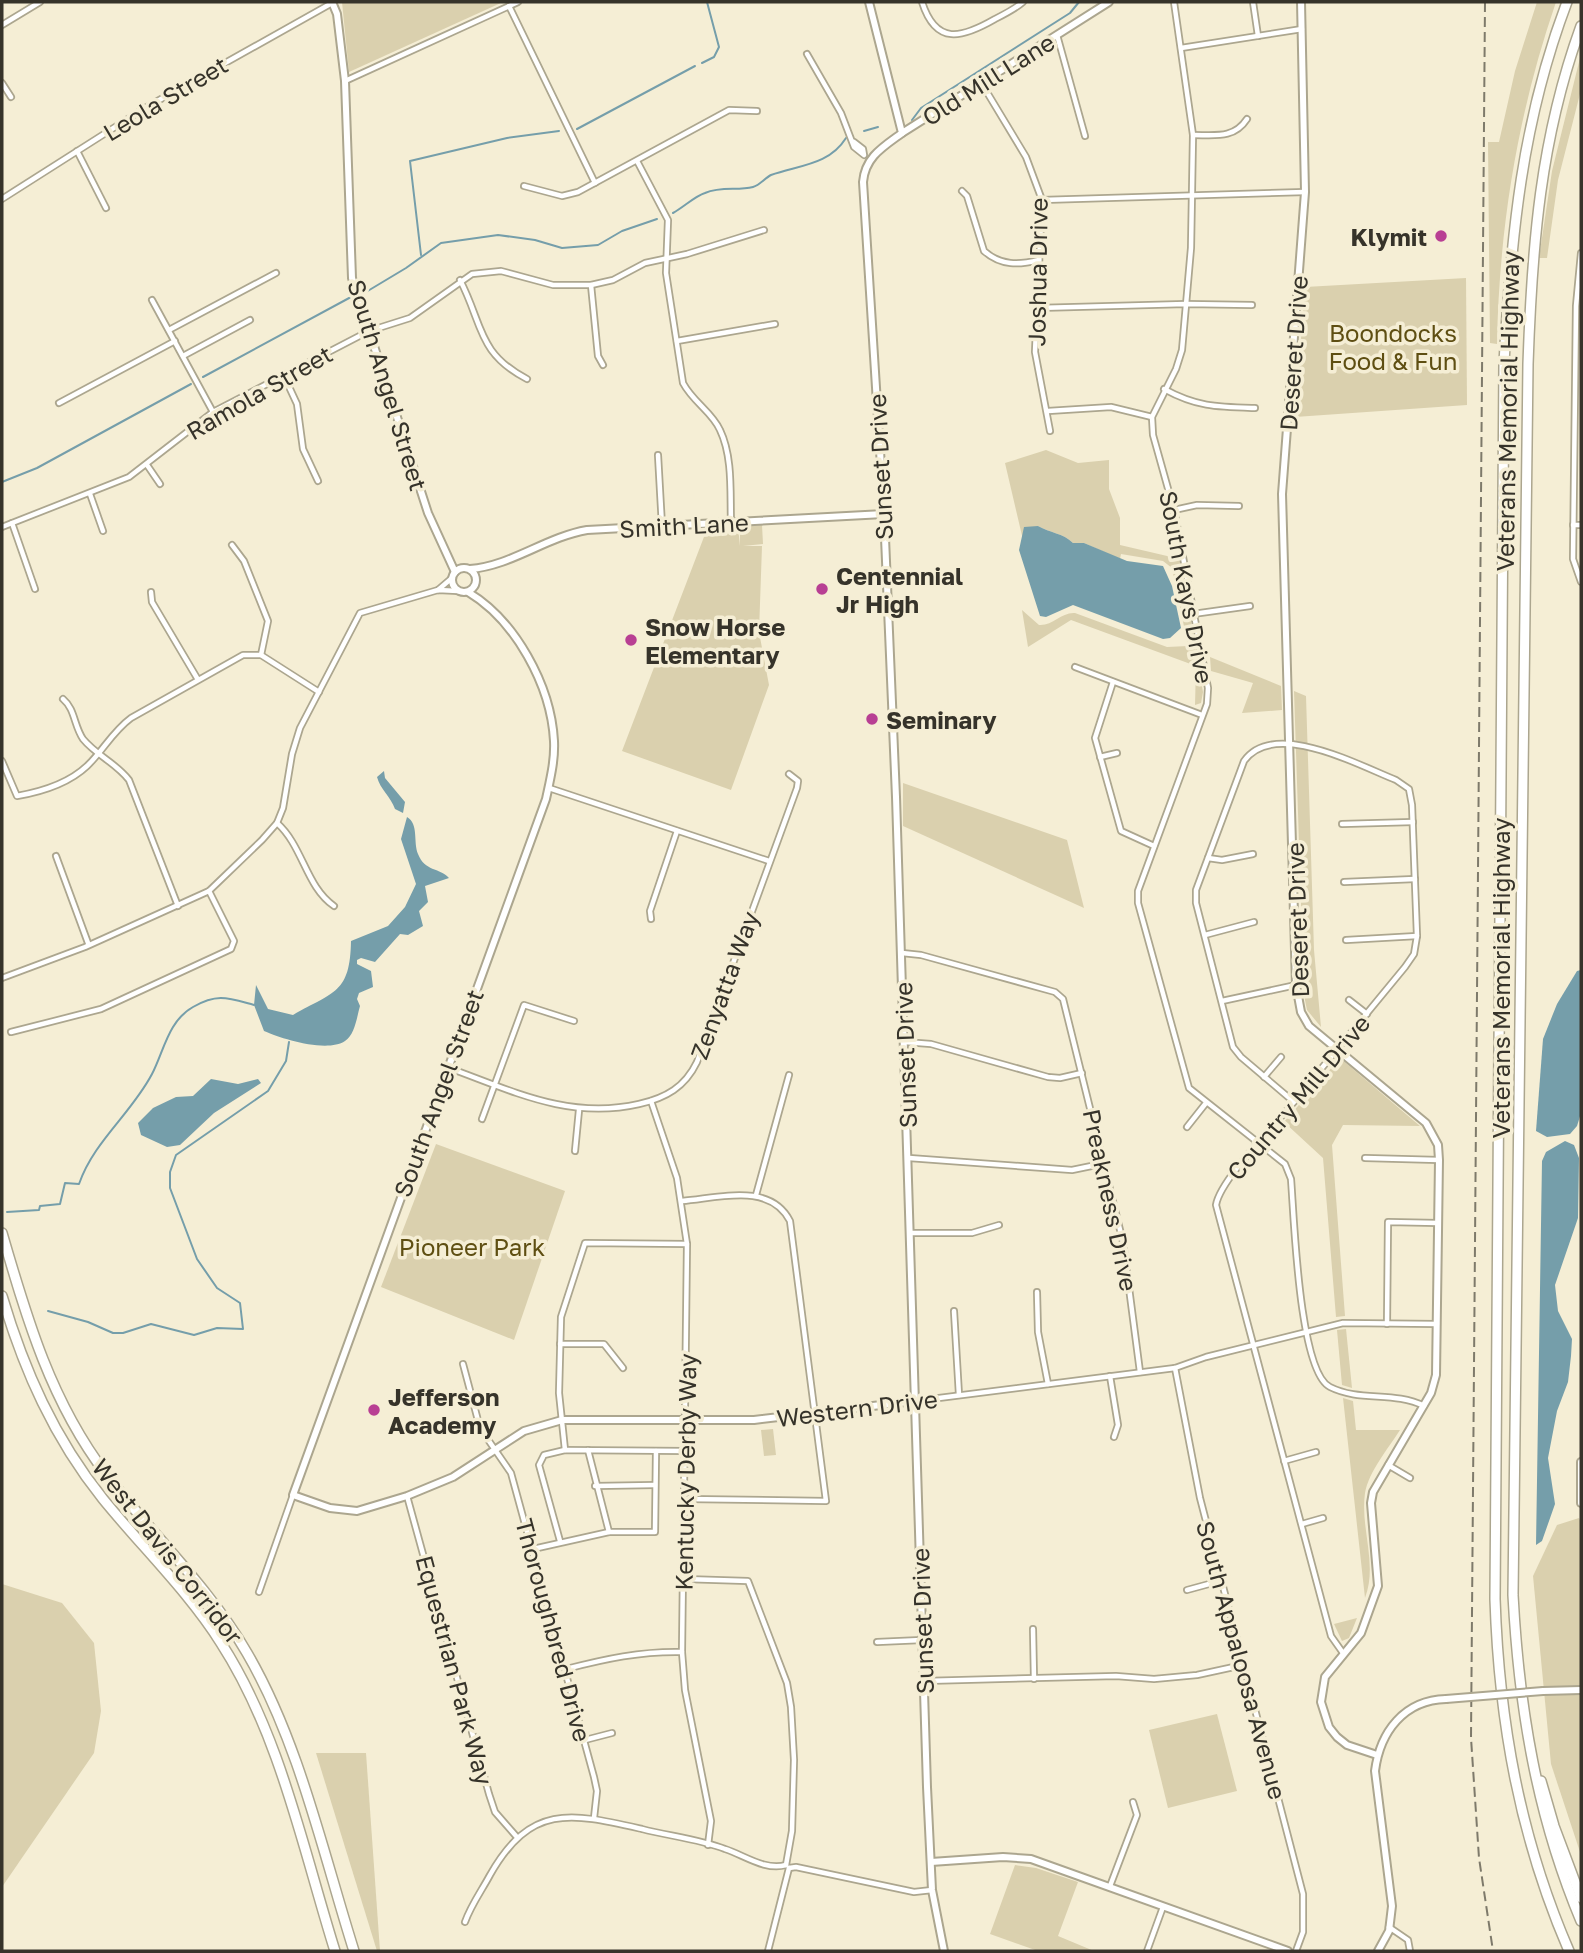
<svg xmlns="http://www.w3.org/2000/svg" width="1583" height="1953" font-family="'Golos Text',sans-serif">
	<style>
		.green { fill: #dad0ae }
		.water { fill: #759eaa }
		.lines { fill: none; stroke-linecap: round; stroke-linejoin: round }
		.stream { stroke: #759eaa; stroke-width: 2 }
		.minor-casing { stroke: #aca68f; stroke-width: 8 }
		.tertiary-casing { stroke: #aca68f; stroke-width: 10 }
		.secondary-casing { stroke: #aca68f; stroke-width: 10 }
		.motorway-casing { stroke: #aca68f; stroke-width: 12 }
		.minor { stroke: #fff; stroke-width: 4.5 }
		.tertiary { stroke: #fff; stroke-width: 6 }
		.secondary { stroke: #fff; stroke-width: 6 }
		.motorway { stroke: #fff; stroke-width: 9 }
		.rail { stroke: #7e7a6b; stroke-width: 2; stroke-dasharray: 10 5; stroke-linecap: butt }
		.tertiary-bridge-casing { stroke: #aca68f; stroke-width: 10; stroke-linecap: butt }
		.tertiary-bridge { stroke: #fff; stroke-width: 6 }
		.poi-dot { fill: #b83f93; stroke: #f5eed5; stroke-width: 2.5 }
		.labels { text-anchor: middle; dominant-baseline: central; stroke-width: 7; stroke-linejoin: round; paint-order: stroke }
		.street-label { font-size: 24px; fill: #36332a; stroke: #f5eed5 }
		.poi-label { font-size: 24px; font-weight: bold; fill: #36332a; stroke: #f5eed5; text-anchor: start }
		.park-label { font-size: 24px; fill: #5e4e12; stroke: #f5eed5 }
	</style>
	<rect width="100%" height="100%" fill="#f5eed5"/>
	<!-- green -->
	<g class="green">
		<path d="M342 2H503L349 72Z"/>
		<path d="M1537 2H1556C1518 112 1499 227 1497 344L1490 343 1488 142H1499L1515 71Z"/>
		<path d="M1581 54V90L1558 180 1547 258H1539L1552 171Z"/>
		<path d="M1466 278 1467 405 1295 417 1305 287Z"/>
		<path d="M1046 450 1078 463 1109 460V489L1120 518V545L1180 559 1203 692 1201 703 1195 705 1196 666 1071 620 1028 647 1022 610 1039 625C1053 626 1061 612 1075 613L1167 647 1188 646 1172 568 1163 561 1121 554 1120 559 1084 543H1073C1063 533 1050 533 1038 526L1023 540 1005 463Z"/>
		<path d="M762 525 763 544 743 546H762L759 632 769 685 731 790 622 751 707 529 738 527 740 546V526Z"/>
		<path d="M1210 657 1281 686 1282 710 1242 713 1253 683 1211 671Z"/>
		<path d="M1294 691 1306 696 1314 950 1321 1027 1307 1010 1304 995Z"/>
		<path d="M903 783 1067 840 1084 908 903 826Z"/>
		<path d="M1340 1058 1420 1126 1343 1125 1332 1145 1345 1316 1336 1317 1323 1158 1284 1122Z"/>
		<path d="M436 1144 565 1191 514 1340 381 1287Z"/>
		<path d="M1346 1329 1352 1388 1342 1385 1337 1330Z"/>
		<path d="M1343 1398 1353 1401 1356 1430H1400C1388 1449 1369 1471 1365 1493 1360 1529 1378 1563 1365 1598Z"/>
		<path d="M773 1429 776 1455 764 1456 761 1430Z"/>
		<path d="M1579 1518 1581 1522V1855L1551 1764 1533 1576 1557 1525Z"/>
		<path d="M2 1584 62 1603 94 1643 101 1711 94 1753 2 1887Z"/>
		<path d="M1357 1618 1349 1638 1342 1641 1334 1624Z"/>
		<path d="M1217 1714 1237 1791 1168 1808 1149 1730Z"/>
		<path d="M316 1753H366L380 1951H377Z"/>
		<path d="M1015 1865 1036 1868 1078 1882 1058 1936 1094 1951H1038L990 1934Z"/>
	</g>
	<!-- water -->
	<g class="water">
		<path d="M1038 526C1050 533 1063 533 1073 543H1084L1127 561 1163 566 1172 586 1181 628 1170 638 1163 639 1073 605 1046 617 1040 616 1019 550 1024 527Z"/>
		<path d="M384 771 385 778 405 802 403 813 395 809C391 797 380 789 377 777Z"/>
		<path d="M407 817C419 824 413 842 418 854 425 872 439 867 449 878L425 886 428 902 419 911 423 926 408 935 400 934 375 962 361 958 357 960V964L371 971 373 987 359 993 357 999 360 1006C357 1016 355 1035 345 1041 327 1053 282 1039 264 1031L254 1005 256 985 268 1009 293 1015C335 991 350 993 351 941L388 926 405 907 416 884 401 839Z"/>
		<path d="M1581 970V1113L1577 1126 1570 1134 1547 1137 1536 1131 1543 1039 1557 1004 1577 971Z"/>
		<path d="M211 1079 238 1084 258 1079 261 1083 214 1113 180 1145 167 1147 141 1135 138 1123 153 1108 176 1097 193 1096Z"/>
		<path d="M1565 1141 1574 1145 1579 1158 1578 1218 1555 1285 1558 1311 1572 1339 1571 1356 1568 1382 1557 1411 1548 1458 1555 1504 1542 1541 1536 1545 1542 1161 1546 1152Z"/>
	</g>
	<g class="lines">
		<!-- stream -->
		<g class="stream">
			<path d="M702 63 714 57 719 47 707 2"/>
			<path d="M912 120 921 108 1070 13 1079 2"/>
			<path d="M577 129 695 66"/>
			<path d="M864 131 878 127"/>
			<path d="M673 213C684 207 695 196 705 193 721 186 738 191 753 187 760 185 765 178 771 175 800 165 829 165 846 138"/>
			<path d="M421 255 410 161 507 138 559 131"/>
			<path d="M366 292 406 268 441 243 498 235 535 240 562 248 598 245 622 231 657 219"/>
			<path d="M203 377 351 297"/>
			<path d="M2 482 37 468 191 384"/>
			<path d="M7 1212 39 1210 40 1206 60 1204 65 1183 79 1184C94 1141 131 1114 152 1074 164 1051 168 1021 193 1007 218 993 228 998 254 1005"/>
			<path d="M48 1311 88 1322 113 1333H123L151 1324 194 1335 217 1328 243 1329 240 1303 217 1288 197 1259 170 1188V1172L176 1155 268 1091 286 1061 289 1042"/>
		</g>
		<defs>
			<g id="minor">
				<path d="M922 2C936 46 962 38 995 19 1005 14 1015 9 1023 2"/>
				<path d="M1174 2 1193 135 1191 248 1182 350 1176 369 1152 417 1153 435 1174 510 1208 688 1207 704 1138 891V903L1189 1088 1285 1164 1291 1179C1294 1216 1299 1372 1330 1387 1360 1402 1394 1391 1424 1406"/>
				<path d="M1253 2 1258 36"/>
				<path d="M509 6 595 183"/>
				<path d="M2 25 40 2"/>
				<path d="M1057 35 1085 136"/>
				<path d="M1181 48 1302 29"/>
				<path d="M807 54 841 113 854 147 864 155 863 149 854 142"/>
				<path d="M345 81 518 2"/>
				<path d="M2 83 11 97"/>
				<path d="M982 84 1026 157 1042 200 1035 352 1050 431"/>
				<path d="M1193 135C1215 135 1234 139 1247 119"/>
				<path d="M77 151 106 208"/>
				<path d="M637 161 668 220 666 273 683 383C693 402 712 412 720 430 733 457 730 493 731 522"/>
				<path d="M524 186 562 196 578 192 729 110 757 111"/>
				<path d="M962 191 967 196 984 251C1001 266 1019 265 1039 260"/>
				<path d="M2 199 145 108 332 3"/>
				<path d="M1042 200 1305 192"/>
				<path d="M1581 253 1576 306 1573 559 1581 582"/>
				<path d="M460 280C483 324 477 353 527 379"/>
				<path d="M591 285 598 356 603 365"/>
				<path d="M152 300 213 412"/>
				<path d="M1037 308 1186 304 1252 305"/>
				<path d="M169 330 276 273"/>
				<path d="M677 341 775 324"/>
				<path d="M183 356 250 320"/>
				<path d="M284 376 297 404 303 449 318 481"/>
				<path d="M1164 389C1197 407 1217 407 1255 408"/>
				<path d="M59 403 175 341"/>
				<path d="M1048 411 1111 407 1152 417"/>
				<path d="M658 455 662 526"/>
				<path d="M147 465 160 484"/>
				<path d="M90 494 103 531"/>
				<path d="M1174 510 1197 505 1239 506"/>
				<path d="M12 523 35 589"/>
				<path d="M1573 525H1581"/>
				<path d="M2 527 129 477 213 412 369 331 410 318 472 274 501 271 553 285H591L613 280 645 263 687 254 764 230"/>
				<path d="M232 545 244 561 268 621 261 655"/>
				<path d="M438 590 452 578"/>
				<path d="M151 592 152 602 197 678"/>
				<path d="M1193 614 1250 606"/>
				<path d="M1075 667 1202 715"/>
				<path d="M1113 682 1095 738 1121 831 1154 846"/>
				<path d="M63 699C75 709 74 726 83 739 96 755 116 763 129 780L178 906"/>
				<path d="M1100 757 1117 753"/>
				<path d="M2 761 17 796C40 792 69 783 87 766 103 751 112 732 131 718L243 655H261L319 692"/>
				<path d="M549 788 769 861"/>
				<path d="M277 823C303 846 306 887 334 906"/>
				<path d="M1342 824 1413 822"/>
				<path d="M56 856 88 943"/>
				<path d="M1208 858 1222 860 1253 854"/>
				<path d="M1344 882 1415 879"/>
				<path d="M651 919 650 911 677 831"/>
				<path d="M1205 935 1254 922"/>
				<path d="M1346 940 1417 936"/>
				<path d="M902 953 921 955 1055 992 1063 999 1123 1242 1140 1372"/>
				<path d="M2 978 85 947 209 891 262 840 277 823 283 808 292 754 300 728 360 613 438 590 458 591"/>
				<path d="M1349 1000 1367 1014"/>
				<path d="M1222 1001 1296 985"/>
				<path d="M11 1032 101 1009 231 949 234 941 209 891"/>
				<path d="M905 1042 931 1044 1048 1077 1060 1078 1082 1073"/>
				<path d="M449 1068C513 1091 569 1120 639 1104 666 1098 685 1087 697 1062L797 788 798 781 789 774"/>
				<path d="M1264 1077 1281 1057"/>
				<path d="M651 1101 677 1178 687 1244 682 1652 685 1690 711 1821 708 1845"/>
				<path d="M1294 1102 1241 1057 1233 1047 1196 903V890L1244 761C1274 719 1358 765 1396 780L1409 789 1412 805 1417 936 1414 954 1405 967C1368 1012 1330 1058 1293 1103 1274 1126 1220 1180 1216 1205L1331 1636 1343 1653"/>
				<path d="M482 1119 524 1005 574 1021"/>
				<path d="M1187 1127 1206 1103"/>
				<path d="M575 1151 579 1110"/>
				<path d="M909 1158 1072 1170 1106 1163"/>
				<path d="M1365 1158 1439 1160"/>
				<path d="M756 1195 789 1075"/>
				<path d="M682 1201C719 1198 770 1182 790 1221L826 1501 686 1499"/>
				<path d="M911 1233H972L999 1225"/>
				<path d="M1037 1292 1038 1332 1048 1384"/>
				<path d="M954 1311 959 1395"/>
				<path d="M1387 1324 1388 1222 1438 1223"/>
				<path d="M560 1344H604L623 1368"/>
				<path d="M463 1364 480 1428 511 1473 594 1777 597 1791 594 1818"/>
				<path d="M1175 1368 1200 1498 1303 1894V1932L1296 1951"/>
				<path d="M1110 1376 1118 1425 1114 1437"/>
				<path d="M915 1401 1175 1368 1206 1357 1343 1323 1437 1324"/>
				<path d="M565 1450 559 1393 561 1317 585 1243 687 1244"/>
				<path d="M588 1450 609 1532"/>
				<path d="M1284 1461 1316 1452"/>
				<path d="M1388 1465 1410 1478"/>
				<path d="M595 1486 655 1485"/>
				<path d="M407 1496 489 1794 495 1812 516 1836"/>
				<path d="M1302 1524 1323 1518"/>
				<path d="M560 1541 539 1465 544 1455 565 1450 686 1451"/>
				<path d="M533 1549 609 1532H655L656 1451"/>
				<path d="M684 1579 748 1581 787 1683 791 1707 794 1760 792 1831 786 1865"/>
				<path d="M1187 1590 1220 1581"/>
				<path d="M259 1592 293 1495"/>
				<path d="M1033 1629 1034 1679"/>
				<path d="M877 1642 922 1640"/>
				<path d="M566 1669C605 1659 641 1651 682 1652"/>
				<path d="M924 1681 1116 1676 1154 1679 1197 1675 1243 1665"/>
				<path d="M585 1740 612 1733"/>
				<path d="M789 1868 796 1867 914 1892 932 1890"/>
				<path d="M1110 1886 1137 1815 1133 1802"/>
				<path d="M465 1922C471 1905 482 1890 490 1875 531 1803 571 1813 642 1829 669 1836 699 1839 725 1849 744 1855 765 1871 786 1865"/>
				<path d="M1389 1927 1408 1940 1410 1951"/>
				<path d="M768 1951 789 1868"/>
				<path d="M1147 1951 1163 1907"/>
			</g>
			<g id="tertiary">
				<path d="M332 2 337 14 345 81 352 278 428 513 455 572"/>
				<path d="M1301 2 1305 192 1282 494 1296 985 1301 1012 1309 1026 1426 1123 1438 1145 1439 1160 1436 1375 1431 1393 1373 1492 1371 1503 1378 1586 1361 1633 1325 1677 1321 1702 1329 1727 1337 1737 1347 1745 1377 1755"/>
				<path d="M902 133 1109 2"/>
				<circle cx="464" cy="580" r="12"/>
				<path d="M470 569C511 566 546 537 587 530L884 514"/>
				<path d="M468 592C515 620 551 685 554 741 555 761 550 780 546 799L293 1495 330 1508 357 1511 407 1496 453 1477 524 1431 562 1420H754L915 1401"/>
				<path d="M1581 1462V1503"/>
				<path d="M1543 1691 1581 1690"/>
				<path d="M931 1862 1003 1857 1031 1859 1288 1951"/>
				<path d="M1378 1951 1389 1931 1392 1906 1375 1771C1380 1732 1404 1700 1446 1699"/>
			</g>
			<path id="secondary" d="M869 2 902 133C883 147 865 157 863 182L884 514 896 797 927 1787 932 1890 944 1951"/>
			<g id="motorway">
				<path d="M1567 2C1522 121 1511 236 1504 363L1495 1599C1499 1722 1520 1838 1569 1951"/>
				<path d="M1581 26C1540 139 1532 246 1528 364L1513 1595C1519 1709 1537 1816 1581 1921"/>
				<path d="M2 1233C27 1319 51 1402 106 1474 152 1535 209 1587 247 1653 299 1742 323 1853 354 1951"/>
				<path d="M2 1296C24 1370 54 1438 103 1499 142 1547 188 1591 221 1643 280 1734 303 1849 335 1951"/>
				<path d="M1541 1781 1554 1826 1581 1898"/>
			</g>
		</defs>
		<!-- minor casing -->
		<use href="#minor" class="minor-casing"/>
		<!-- tertiary casing -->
		<use href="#tertiary" class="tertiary-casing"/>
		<!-- secondary casing -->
		<use href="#secondary" class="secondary-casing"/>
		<!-- motorway casing -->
		<use href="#motorway" class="motorway-casing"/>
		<!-- minor -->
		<use href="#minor" class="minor"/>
		<!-- tertiary -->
		<use href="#tertiary" class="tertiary"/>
		<!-- secondary -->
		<use href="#secondary" class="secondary"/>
		<!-- motorway -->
		<use href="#motorway" class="motorway"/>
		<!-- rail -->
		<path class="rail" d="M1485 2 1471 1738 1479 1858 1493 1951"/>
		<defs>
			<path id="tertiary-bridge" d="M1446 1699 1543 1691"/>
		</defs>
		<!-- tertiary-bridge casing -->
		<use href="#tertiary-bridge" class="tertiary-bridge-casing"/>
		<!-- tertiary-bridge -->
		<use href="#tertiary-bridge" class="tertiary-bridge"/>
	</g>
	<!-- markers -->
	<g class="poi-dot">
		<circle cx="1441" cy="236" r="7"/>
		<circle cx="822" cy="589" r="7"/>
		<circle cx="631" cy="640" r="7"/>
		<circle cx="872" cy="719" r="7"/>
		<circle cx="374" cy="1410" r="7"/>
	</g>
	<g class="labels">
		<!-- street labels -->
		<g class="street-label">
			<text transform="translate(988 79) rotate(-32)">Old Mill Lane</text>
			<text transform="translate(165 98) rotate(-31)">Leola Street</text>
			<text transform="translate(1037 272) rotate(-89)">Joshua Drive</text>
			<text transform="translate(1293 353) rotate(-86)">Deseret Drive</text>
			<text transform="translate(388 385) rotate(73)">South Angel Street</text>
			<text transform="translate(259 392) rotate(-30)">Ramola Street</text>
			<text transform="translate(1507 411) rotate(-89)">Veterans Memorial Highway</text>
			<text transform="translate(880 467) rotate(-93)">Sunset Drive</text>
			<text transform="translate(684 525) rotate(-3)">Smith Lane</text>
			<text transform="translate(1187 587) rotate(79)">South Kays Drive</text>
			<text transform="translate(1297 920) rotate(-92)">Deseret Drive</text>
			<text transform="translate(1500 978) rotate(-90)">Veterans Memorial Highway</text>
			<text transform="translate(724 985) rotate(-70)">Zenyatta Way</text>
			<text transform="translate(905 1055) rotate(-92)">Sunset Drive</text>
			<text transform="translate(438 1093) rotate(-70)">South Angel Street</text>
			<text transform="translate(1298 1097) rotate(-50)">Country Mill Drive</text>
			<text transform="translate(1111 1200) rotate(78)">Preakness Drive</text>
			<text transform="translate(857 1408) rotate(-7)">Western Drive</text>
			<text transform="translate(685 1472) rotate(-89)">Kentucky Derby Way</text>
			<text transform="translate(168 1551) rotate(52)">West Davis Corridor</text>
			<text transform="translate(922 1621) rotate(-92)">Sunset Drive</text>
			<text transform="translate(554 1630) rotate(75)">Thoroughbred Drive</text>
			<text transform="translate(1242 1660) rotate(75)">South Appaloosa Avenue</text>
			<text transform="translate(455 1670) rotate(75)">Equestrian Park Way</text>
		</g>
		<!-- poi labels -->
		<g class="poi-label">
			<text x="1427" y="236" text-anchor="end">Klymit</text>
			<text x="836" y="575">Centennial<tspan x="836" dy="28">Jr High</tspan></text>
			<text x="645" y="626">Snow Horse<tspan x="645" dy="28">Elementary</tspan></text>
			<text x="886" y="719">Seminary</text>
			<text x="388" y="1396">Jefferson<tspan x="388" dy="28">Academy</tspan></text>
		</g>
		<!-- park labels -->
		<g class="park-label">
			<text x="1393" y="332">Boondocks<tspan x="1393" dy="28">Food &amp; Fun</tspan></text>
			<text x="472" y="1246">Pioneer Park</text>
		</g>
	</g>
	<!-- border -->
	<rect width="1583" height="1953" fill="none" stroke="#36332a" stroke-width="7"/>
</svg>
